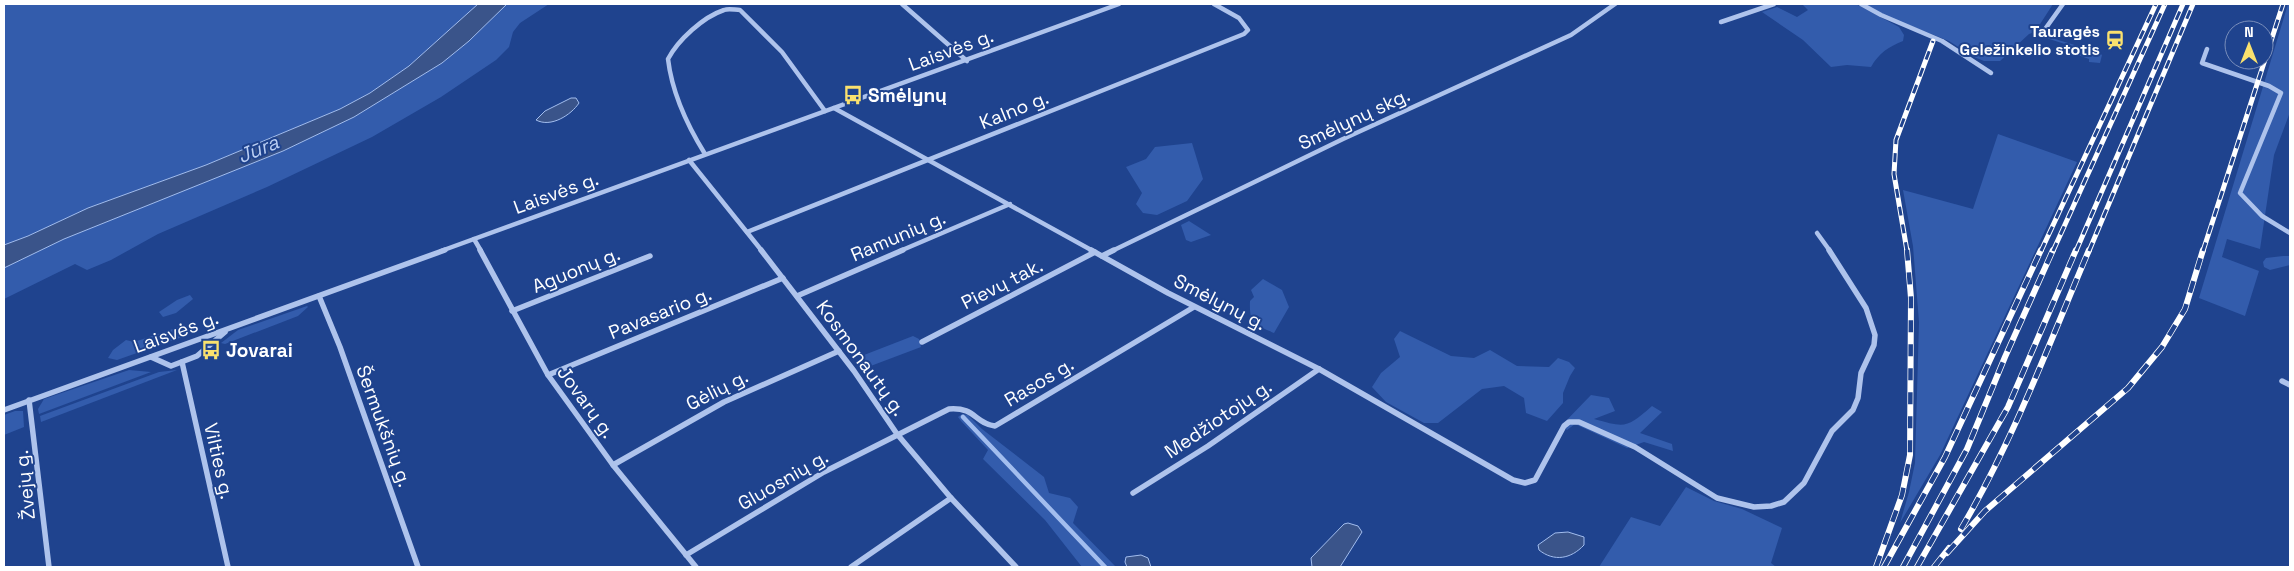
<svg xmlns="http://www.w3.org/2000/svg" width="2294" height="571" font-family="'Space Grotesk',sans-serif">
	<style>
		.green { fill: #335cac }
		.water { fill: #3a548a; stroke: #a2bdee }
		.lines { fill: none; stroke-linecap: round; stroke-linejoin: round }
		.stream { stroke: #a2bdee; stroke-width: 4.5 }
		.street-far1 { stroke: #aec3ec; stroke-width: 4.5 }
		.street { stroke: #aec3ec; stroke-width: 5.5 }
		.rail-far1-casing { stroke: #fff; stroke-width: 5 }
		.rail-casing { stroke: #fff; stroke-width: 6 }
		.rail-far1 { stroke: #1f438e; stroke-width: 3; stroke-dasharray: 9; stroke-linecap: butt }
		.rail { stroke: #1f438e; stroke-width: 4.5; stroke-dasharray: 12; stroke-linecap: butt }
		.labels { text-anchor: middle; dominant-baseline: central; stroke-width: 4; stroke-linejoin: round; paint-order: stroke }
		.far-poi-label { font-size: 16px; font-weight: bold; fill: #fff; stroke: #1f438e; text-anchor: end }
		.street-label { font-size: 19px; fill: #fff; stroke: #1f438e }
		.poi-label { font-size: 19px; font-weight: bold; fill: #fff; stroke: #1f438e; text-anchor: start }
		.water-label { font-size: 20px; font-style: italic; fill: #bacef3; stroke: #1f438e }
	</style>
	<rect width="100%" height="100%" fill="#1f438e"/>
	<!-- green -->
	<g class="green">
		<path d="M4 4H478L409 66 370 93 340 109 206 165 88 208 28 236 4 245Z"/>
		<path d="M507 4H549L520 23 513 32 509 47 496 60 441 97 372 137 267 187 158 234 111 260 87 270 75 264 4 299V268L64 239 283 151 354 117 442 63 469 41Z"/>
		<path d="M1802 4H1856L1899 27 1904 35 1903 41C1888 47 1879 53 1871 67L1847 65 1831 67 1803 40 1762 12 1777 7 1797 17 1808 10Z"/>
		<path d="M1865 4H2053L2035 32 2029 34 2000 61H1984L1974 57 1949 41 1886 16Z"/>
		<path d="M2288 4H2290V112L2274 155 2260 249 2227 239 2222 257 2259 271 2245 316 2199 298Z"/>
		<path d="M2045 36 2098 52 2102 55 2100 63 2089 62V59L2064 50 2068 45 2043 37Z"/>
		<path d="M1998 134 2077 162 1940 455 1900 523 1909 492 1915 463 1919 322 1913 246 1903 190 1973 209Z"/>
		<path d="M1192 143 1203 179 1187 201 1157 215 1143 213 1136 204 1142 193 1126 167 1146 159 1155 147Z"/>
		<path d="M1189 221 1211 235 1191 242 1186 240 1181 225Z"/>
		<path d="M2283 256H2290V265L2270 270 2264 267 2263 262 2266 258Z"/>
		<path d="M1263 279 1282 290 1289 307 1274 333C1255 324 1249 325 1250 301L1254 297 1251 290Z"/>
		<path d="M190 295 193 299 176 313 163 317 159 312 177 300Z"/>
		<path d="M307 306 308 307 298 316 225 344 221 343 238 330Z"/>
		<path d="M182 326H188V331L185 336 117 360 108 358 113 350 126 340 134 342Z"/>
		<path d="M1400 331 1451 356 1474 358 1490 350 1517 366 1549 367 1558 358 1569 362 1575 368 1570 376 1563 393V403L1547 421 1526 413 1524 398 1504 386 1482 389 1438 423H1424L1386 402 1372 387 1381 373 1400 357 1394 339Z"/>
		<path d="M913 336 919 339 921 347 868 367 862 362 864 355Z"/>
		<path d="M129 370 151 372 39 414 38 409 44 399Z"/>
		<path d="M177 370 41 422 40 416 159 372Z"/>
		<path d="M1591 395 1609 398 1615 411 1594 419C1626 428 1627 428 1652 406L1662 412 1640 433 1672 444 1673 451 1644 442 1627 448 1575 424 1567 430 1562 425Z"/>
		<path d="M15 411H23L24 427 4 435V415Z"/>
		<path d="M962 414 968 415 982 429 1044 477 1049 493 1070 498 1078 507 1073 523 1116 567H1082L1045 520 983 459 988 450 961 421 958 417Z"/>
		<path d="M1686 487 1714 501 1742 509 1782 528 1771 563 1776 567H1599L1631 517 1660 526Z"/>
	</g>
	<!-- water -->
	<g class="water">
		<path d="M478 4H507L469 41 442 63 354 117 283 151 64 239 4 268V245L28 236 88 208 206 165 340 109 370 93 409 66Z"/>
		<path d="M571 98H576L579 103C571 115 551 128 536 120L545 111Z"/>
		<path d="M1348 523 1358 526 1362 532 1340 567H1312L1311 558 1344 524Z"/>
		<path d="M1568 532 1584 537V545C1571 559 1554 562 1539 550L1538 545 1555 533Z"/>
		<path d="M1141 555 1148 558 1151 567H1127L1125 562 1126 557Z"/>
	</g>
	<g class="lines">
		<!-- stream -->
		<path class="stream" d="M963 417 1105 567"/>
		<!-- street-far1 -->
		<g class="street-far1">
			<path d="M902 4 967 61"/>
			<path d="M1861 4 1881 15 1942 41 1991 73"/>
			<path d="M1721 22 1774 4"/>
			<path d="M2043 32 2063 4"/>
			<path d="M2207 49 2202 63 2269 86 2281 93 2240 193 2262 216 2290 233"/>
			<path d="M834 108 1093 251"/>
			<path d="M705 154C687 125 672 93 668 59 678 40 703 17 724 10 729 8 735 10 740 10L782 52 825 111"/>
			<path d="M689 160 762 251"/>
			<path d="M747 232 1244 34 1248 30 1239 18 1214 4"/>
			<path d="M1817 233 1830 251"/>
			<path d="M474 239 481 251"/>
			<path d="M441 251 1119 4"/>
			<path d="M900 251 1010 204"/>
			<path d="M1112 251 1343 139 1571 35 1615 4"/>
		</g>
		<!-- street -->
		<g class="street">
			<path d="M480 250 548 375 613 465 696 567"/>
			<path d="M761 250 854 371 897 434 951 498 1016 567"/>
			<path d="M1091 250 1168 293 1319 369 1513 480 1525 483 1535 480 1564 426 1569 422H1579L1635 447 1717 498 1754 507 1771 506 1784 502 1804 483 1832 431 1853 410 1858 398 1861 373 1874 345 1875 335 1866 308 1829 250"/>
			<path d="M1102 256 1114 250"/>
			<path d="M319 296 340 347 418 567"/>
			<path d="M797 296 903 250"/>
			<path d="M512 311 650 256"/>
			<path d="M922 342 1095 252"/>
			<path d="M151 357 171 366 197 356 225 332"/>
			<path d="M182 362 228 567"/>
			<path d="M548 375 783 278"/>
			<path d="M2282 381 2290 385"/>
			<path d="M29 400 49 567"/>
			<path d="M4 410 445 250"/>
			<path d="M613 465 724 402 839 351"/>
			<path d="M1133 493 1208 446 1319 369"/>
			<path d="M686 555 824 472 949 409C976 407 974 423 995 426L1194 307"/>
			<path d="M851 567 951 498"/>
		</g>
		<defs>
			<g id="rail-far1">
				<path d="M1907 251 1894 174 1896 140 1933 41"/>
				<path d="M2041 251 2156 4"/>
				<path d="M2053 251 2165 4"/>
				<path d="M2076 251 2183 4"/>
				<path d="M2089 251 2193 4"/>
				<path d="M2203 251 2283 4"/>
			</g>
			<g id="rail">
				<path d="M1961 529C2013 441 2049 344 2089 250"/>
				<path d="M1947 553 1985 511 2128 388 2162 347 2185 309 2203 250"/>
				<path d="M1876 567 1902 495 1910 455 1911 298 1907 250"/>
				<path d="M1884 567 1945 457 2041 250"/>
				<path d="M1903 567 1967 449 2005 357 2053 250"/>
				<path d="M1917 567 2008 407 2076 250"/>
				<path d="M1934 567 1949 548"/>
			</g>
		</defs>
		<!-- rail-far1 casing -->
		<use href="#rail-far1" class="rail-far1-casing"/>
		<!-- rail casing -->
		<use href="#rail" class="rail-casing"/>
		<!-- rail-far1 -->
		<use href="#rail-far1" class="rail-far1"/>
		<!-- rail -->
		<use href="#rail" class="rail"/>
	</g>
	<!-- icons -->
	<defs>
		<symbol id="station-bare" viewBox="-9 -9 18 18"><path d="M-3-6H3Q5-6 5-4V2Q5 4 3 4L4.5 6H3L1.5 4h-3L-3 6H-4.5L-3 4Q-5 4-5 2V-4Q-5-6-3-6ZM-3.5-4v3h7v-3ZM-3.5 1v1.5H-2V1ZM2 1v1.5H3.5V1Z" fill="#fae16e" stroke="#1f438e" stroke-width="2.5" paint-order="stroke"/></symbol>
		<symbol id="bus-bare" viewBox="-9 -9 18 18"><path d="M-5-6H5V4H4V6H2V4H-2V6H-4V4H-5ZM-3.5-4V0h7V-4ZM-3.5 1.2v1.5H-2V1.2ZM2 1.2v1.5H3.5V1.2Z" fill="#fae16e" stroke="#1f438e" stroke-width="2.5" paint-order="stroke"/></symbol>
	</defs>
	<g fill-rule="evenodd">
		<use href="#station-bare" x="2101" y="26" width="28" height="28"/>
		<use href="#bus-bare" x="839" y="81" width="28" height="28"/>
		<use href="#bus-bare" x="197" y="336" width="28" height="28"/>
	</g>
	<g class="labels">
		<!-- far-poi labels -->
		<g class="far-poi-label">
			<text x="2100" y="31">Tauragės<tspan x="2100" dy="18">Geležinkelio stotis</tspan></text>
		</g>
		<!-- street labels -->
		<g class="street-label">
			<text transform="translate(951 50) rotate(-20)">Laisvės g.</text>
			<text transform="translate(1014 110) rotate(-22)">Kalno g.</text>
			<text transform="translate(1354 119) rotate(-25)">Smėlynų skg.</text>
			<text transform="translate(556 193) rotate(-20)">Laisvės g.</text>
			<text transform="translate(898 236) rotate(-23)">Ramunių g.</text>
			<text transform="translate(576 270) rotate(-22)">Aguonų g.</text>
			<text transform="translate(1002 284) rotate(-27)">Pievų tak.</text>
			<text transform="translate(1220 302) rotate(27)">Smėlynų g.</text>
			<text transform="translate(660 313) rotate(-22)">Pavasario g.</text>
			<text transform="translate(176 332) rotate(-20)">Laisvės g.</text>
			<text transform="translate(861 358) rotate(54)">Kosmonautų g.</text>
			<text transform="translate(1039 382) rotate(-31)">Rasos g.</text>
			<text transform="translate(717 390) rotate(-27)">Gėlių g.</text>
			<text transform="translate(586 402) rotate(54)">Jovarų g.</text>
			<text transform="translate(1218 419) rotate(-34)">Medžiotojų g.</text>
			<text transform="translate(384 426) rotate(70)">Šermukšnių g.</text>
			<text transform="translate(219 461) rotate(77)">Vilties g.</text>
			<text transform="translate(783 480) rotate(-30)">Gluosnių g.</text>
			<text transform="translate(25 485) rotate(-96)">Žvejų g.</text>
		</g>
		<!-- poi labels -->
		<g class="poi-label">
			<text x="868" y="95">Smėlynų</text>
			<text x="226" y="350">Jovarai</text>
		</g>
		<!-- water labels -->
		<g class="water-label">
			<text transform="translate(258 149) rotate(-22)">Jūra</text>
		</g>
	</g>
	<!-- border -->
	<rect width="2294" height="571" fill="none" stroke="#ffffff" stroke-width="10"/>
	<!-- north arrow -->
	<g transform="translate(2249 45)"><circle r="24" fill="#1f438e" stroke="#798ebb"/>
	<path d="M0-4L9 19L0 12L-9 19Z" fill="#fae16e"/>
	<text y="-8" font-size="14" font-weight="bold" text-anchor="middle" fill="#ffffff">N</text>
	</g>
</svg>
